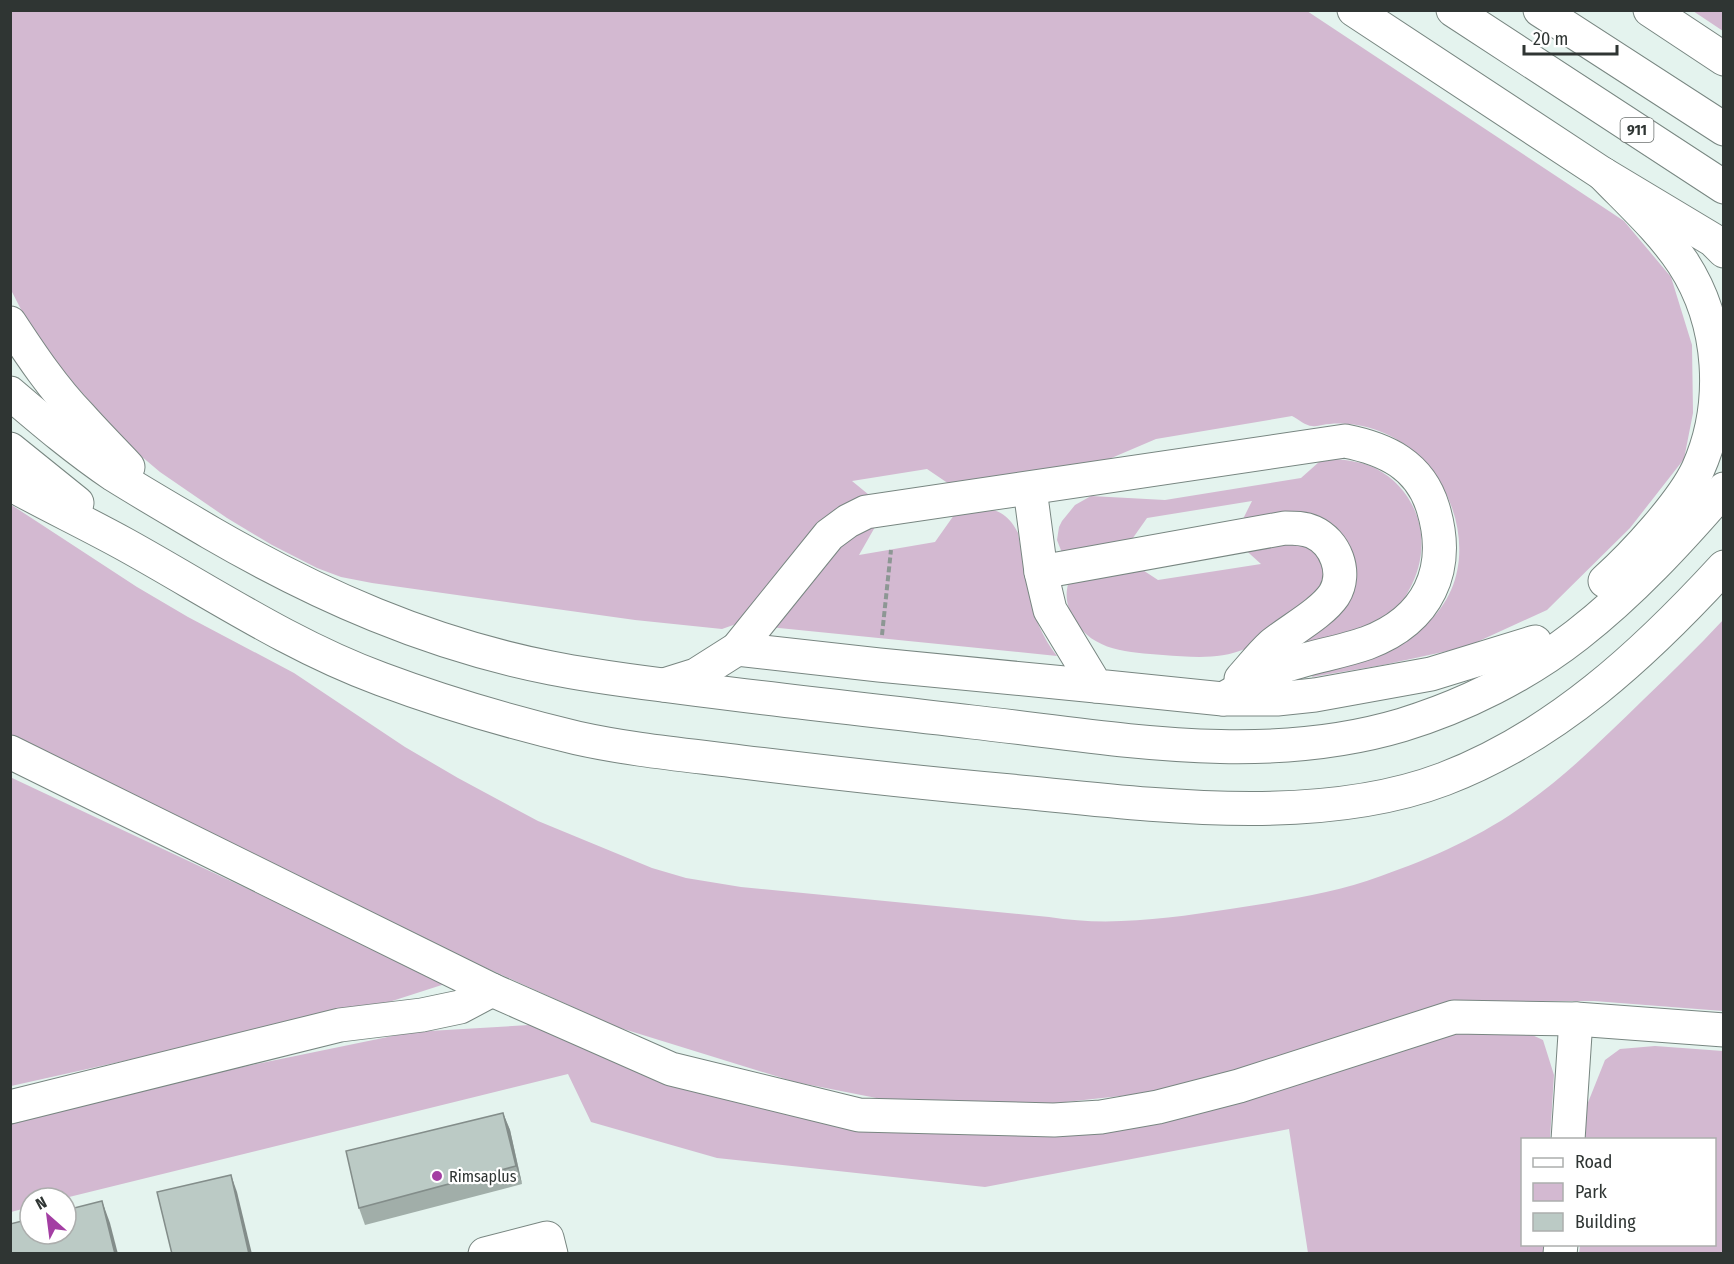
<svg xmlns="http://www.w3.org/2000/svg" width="1734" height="1264" font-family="'Fira Sans Condensed',sans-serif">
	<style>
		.green { fill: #d3b9d1 }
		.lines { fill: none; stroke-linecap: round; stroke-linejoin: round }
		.minor-casing { stroke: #788681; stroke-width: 35 }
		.major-casing { stroke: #788681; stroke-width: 35 }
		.highway-casing { stroke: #788681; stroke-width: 35 }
		.path { stroke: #8d9794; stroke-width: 4; stroke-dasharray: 6 3; stroke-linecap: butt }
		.minor { stroke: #fff; stroke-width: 33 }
		.major { stroke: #fff; stroke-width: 33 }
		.highway { stroke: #fff; stroke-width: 33 }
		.wall { fill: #a1aea9 }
		.shaded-wall { fill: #838d8a }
		.building { fill: #bbcac5; stroke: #838d8a; stroke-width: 1.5 }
		.poi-dot { fill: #a33ea3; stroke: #fff; stroke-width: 2 }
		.labels { text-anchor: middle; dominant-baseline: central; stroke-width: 4.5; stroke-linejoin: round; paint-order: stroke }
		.shield { fill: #fff; stroke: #6d7270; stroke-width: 1.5 }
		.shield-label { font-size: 15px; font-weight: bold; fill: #2f3533 }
		.poi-label { font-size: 16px; fill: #2f3533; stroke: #fff; text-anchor: start }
	</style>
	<rect width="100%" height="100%" fill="#e4f3ee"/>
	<!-- green -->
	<g class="green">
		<path d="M10 11H1307L1624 221 1671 277 1692 345 1693 413 1684 459 1630 528 1547 610 1466 647 1383 665 1312 677 1318 667C1344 657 1370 647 1395 637 1405 634 1417 631 1425 625 1486 573 1459 475 1396 439 1377 428 1352 422 1330 424 1324 424 1318 427 1312 426 1306 426 1298 419 1292 416L1156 439 1095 465 955 488 927 469 852 481 874 499 739 623 722 629 635 620 372 583 341 577 317 568 272 545 227 518 160 472 122 440 70 384 29 325 11 290Z"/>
		<path d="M1693 11H1723V31Z"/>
		<path d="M1335 459C1348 460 1362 462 1375 468 1421 492 1434 546 1409 590 1404 600 1396 613 1387 620 1381 625 1369 626 1361 629 1333 638 1306 647 1278 656L1352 560 1239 527 1252 501 1147 518 1128 545 1062 553 1057 540 1059 527 1062 521 1075 505 1091 496 1165 500 1301 478 1319 462Z"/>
		<path d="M10 504 137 587 188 617 294 673 405 747 458 778 538 821 652 868 686 878 741 887 1049 917C1109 927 1171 918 1230 909 1281 901 1332 894 1381 876 1432 858 1484 835 1527 803 1569 773 1606 736 1643 700 1670 674 1697 648 1723 620V1011L1594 1001H1492L1167 1091 1056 1103 912 1105 795 1082 617 1027 342 903 11 742Z"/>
		<path d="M959 508C986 508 1004 505 1018 533 1027 579 1027 617 1057 656L769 627 843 538 879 520 859 555 935 542Z"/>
		<path d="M1311 543 1324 569V586C1302 605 1271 638 1245 649 1219 660 1191 657 1163 655 1129 652 1093 652 1074 619 1067 607 1065 597 1068 584L1132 563 1158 580 1261 564 1240 545Z"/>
		<path d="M10 777 448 983 389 1002 11 1086Z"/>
		<path d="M529 1025 547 1027 997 1133 1449 1031 1517 1028 1543 1040 1554 1075 1550 1139 1522 1140V1244L1544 1245V1254L1308 1253 1289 1129 985 1187 717 1158 591 1122 568 1074 65 1198H30V1207L11 1212 10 1115 412 1032Z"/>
		<path d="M1655 1046 1723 1051V1253L1579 1254 1580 1245 1714 1244V1140L1585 1139 1587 1105 1605 1060 1620 1049Z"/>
	</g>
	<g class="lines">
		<defs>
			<g id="minor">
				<path d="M1030 489 1041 572 1050 610 1096 686 1223 699H1277L1315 695 1431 674 1535 642"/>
				<path d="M1041 572 1285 528C1294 528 1304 528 1313 532 1335 542 1348 572 1334 595 1321 614 1290 630 1272 645 1261 655 1251 668 1241 679"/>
				<path d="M737 649 879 665 1096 686"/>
				<path d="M664 685 696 675 737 649 829 535 848 521 866 512 1345 441C1386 449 1420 465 1433 508 1452 570 1428 620 1367 643 1339 653 1307 657 1279 668 1260 676 1242 689 1223 699"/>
				<path d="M10 752 492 990 671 1069 859 1115 1054 1120 1101 1117 1158 1107 1239 1086 1454 1017 1576 1019 1724 1030"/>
				<path d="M10 1107 340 1025 422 1015 460 1007 492 990"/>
				<path d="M1568 1140 1576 1019"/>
				<path d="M485 1254 547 1238 551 1254"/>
				<path d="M1560 1254 1561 1244"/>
			</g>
			<g id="major">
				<path d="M1354 10 1603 174 1713 240 1724 251"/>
				<path d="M1453 10 1724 187"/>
				<path d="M1540 10 1724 129"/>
				<path d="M1650 10 1724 59"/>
			</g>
			<g id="highway">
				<path d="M1603 174C1630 202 1661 230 1683 263 1722 323 1727 404 1698 469 1682 503 1634 555 1605 581"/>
				<path d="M10 323C31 355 53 388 80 416 96 434 112 450 128 467"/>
				<path d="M10 393C44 422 77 450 114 475 146 495 179 514 211 533 318 595 429 644 551 668 600 678 650 683 700 690 791 702 881 711 972 722 1115 738 1261 767 1402 725 1464 706 1526 675 1577 635 1631 593 1679 541 1724 489"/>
				<path d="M10 449 77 503"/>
				<path d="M10 484C48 505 88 524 126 545 209 591 291 646 381 679 445 703 510 722 577 738 631 750 687 755 742 762 832 773 921 783 1011 791 1146 804 1315 828 1444 779 1556 736 1644 654 1724 567"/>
			</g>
		</defs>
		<!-- minor casing -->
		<use href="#minor" class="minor-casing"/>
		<!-- major casing -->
		<use href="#major" class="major-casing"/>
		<!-- highway casing -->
		<use href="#highway" class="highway-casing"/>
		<!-- path -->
		<path class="path" d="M882 635 891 550"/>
		<!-- minor -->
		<use href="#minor" class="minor"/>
		<!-- major -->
		<use href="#major" class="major"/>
		<!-- highway -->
		<use href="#highway" class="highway"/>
	</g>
	<!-- wall -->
	<path class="wall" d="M503 1113 510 1130 522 1184 365 1225 359 1208Z"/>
	<!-- shaded-wall -->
	<g class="shaded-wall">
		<path d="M503 1113 510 1130 522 1184 516 1166Z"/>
		<path d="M231 1175 237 1192 252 1254H249Z"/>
		<path d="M102 1201 110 1223 118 1254H115Z"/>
	</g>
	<!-- building -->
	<g class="building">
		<path d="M503 1113 516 1166 359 1208 346 1151Z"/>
		<path d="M231 1175 249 1254H172L157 1192Z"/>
		<path d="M102 1201 115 1254H10V1224L30 1219V1234H66V1210Z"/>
	</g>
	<!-- markers -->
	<circle class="poi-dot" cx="437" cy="1176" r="6"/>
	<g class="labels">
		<!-- shield labels -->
		<rect class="shield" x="1620.5" y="118" width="33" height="24" rx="4.5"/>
		<g class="shield-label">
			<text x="1637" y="130">911</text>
		</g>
		<!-- poi labels -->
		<g class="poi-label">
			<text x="449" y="1176">Rimsaplus</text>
		</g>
	</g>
	<!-- border -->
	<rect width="1734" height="1264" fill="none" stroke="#2f3533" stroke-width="24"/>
	<!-- legend -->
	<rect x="1521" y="1138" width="195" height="108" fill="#ffffff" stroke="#acaead" stroke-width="1.5"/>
	<rect x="1533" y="1158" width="30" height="9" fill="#ffffff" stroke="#acaead" stroke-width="1.5"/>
	<text x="1575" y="1168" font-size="18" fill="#2f3533">Road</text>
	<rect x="1533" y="1183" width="30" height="18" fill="#d3b9d1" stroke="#acaead" stroke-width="1.5"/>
	<text x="1575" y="1198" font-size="18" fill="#2f3533">Park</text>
	<rect x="1533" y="1213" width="30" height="18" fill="#bbcac5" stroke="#acaead" stroke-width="1.5"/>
	<text x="1575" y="1228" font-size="18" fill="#2f3533">Building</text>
	<!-- north arrow -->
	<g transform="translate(48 1216) rotate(332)"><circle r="28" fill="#ffffff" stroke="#acaead" stroke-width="1.5"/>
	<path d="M0-4.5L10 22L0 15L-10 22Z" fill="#a33ea3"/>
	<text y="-9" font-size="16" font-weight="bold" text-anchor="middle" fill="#2f3533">N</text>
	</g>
	<!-- scale -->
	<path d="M1524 45v9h93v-9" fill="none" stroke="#2f3533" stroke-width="3"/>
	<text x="1533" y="45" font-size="18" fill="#2f3533" stroke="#ffffff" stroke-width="4.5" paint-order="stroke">20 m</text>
</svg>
